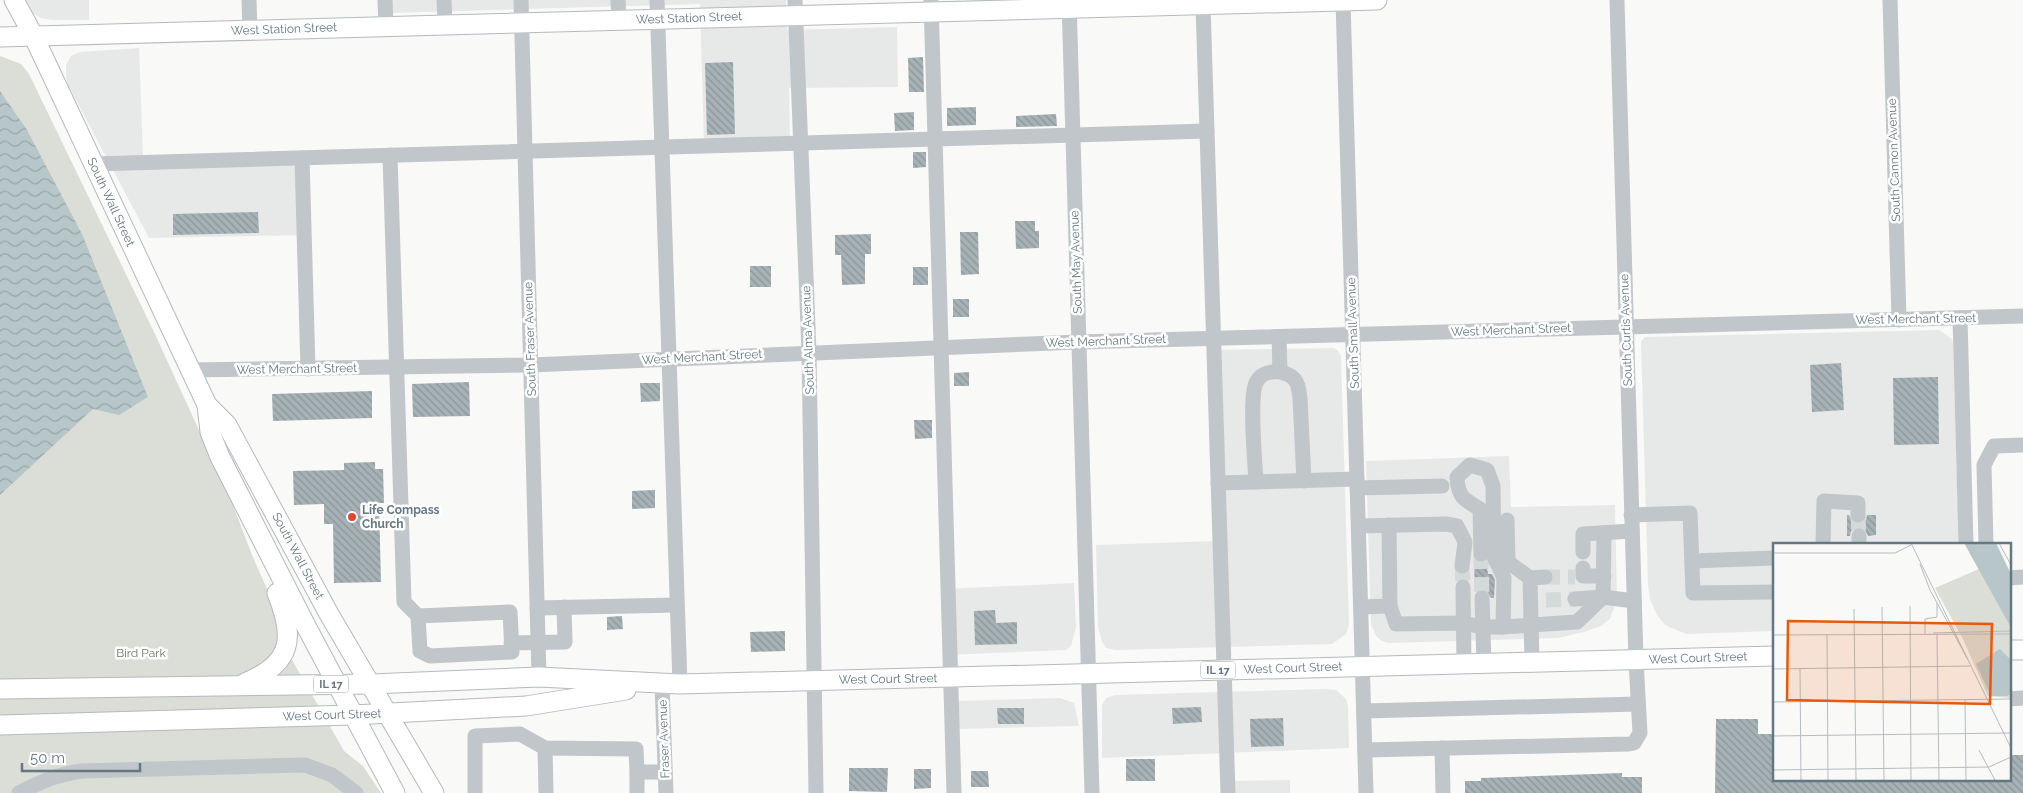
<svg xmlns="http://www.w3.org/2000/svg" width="2023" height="793" font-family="Raleway,sans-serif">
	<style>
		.built { fill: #e7e9e8 }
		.green { fill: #daded6 }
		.water { fill: url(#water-waves) }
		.building { fill: url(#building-back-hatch) }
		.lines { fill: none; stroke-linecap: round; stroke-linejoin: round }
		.minor-tunnel { stroke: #d4d9da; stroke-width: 15; stroke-dasharray: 15 8; stroke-linecap: butt }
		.major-casing { stroke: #b4babd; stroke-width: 21 }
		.minor { stroke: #c0c6c9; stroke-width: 15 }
		.major { stroke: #fff; stroke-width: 19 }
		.poi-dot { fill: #e14630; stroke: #fff; stroke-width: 2 }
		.labels { text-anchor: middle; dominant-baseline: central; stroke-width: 5; stroke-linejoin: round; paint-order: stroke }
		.shield { fill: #fff; stroke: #93a0a8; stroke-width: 1 }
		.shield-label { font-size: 11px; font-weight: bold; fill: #657882 }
		.street-label { font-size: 12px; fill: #657882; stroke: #fff }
		.poi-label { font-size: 12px; font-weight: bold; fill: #657882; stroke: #fff; text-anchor: start }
		.park-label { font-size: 12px; fill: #6a7a64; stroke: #fff }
		.inset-road { fill: none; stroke: #b5bdc1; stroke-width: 1 }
		.view { fill: #e8590c; fill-opacity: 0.15; stroke: #e8590c; stroke-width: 2.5 }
		.inset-edge { fill: none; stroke: #657882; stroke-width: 2.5 }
	</style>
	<defs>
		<pattern id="water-waves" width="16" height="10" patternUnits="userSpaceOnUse" patternTransform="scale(1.25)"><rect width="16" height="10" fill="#b7c6c8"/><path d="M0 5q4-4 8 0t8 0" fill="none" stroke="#98a6a8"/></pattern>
		<pattern id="building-back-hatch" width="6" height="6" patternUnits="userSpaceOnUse" patternTransform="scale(1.25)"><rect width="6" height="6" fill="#a7b2b6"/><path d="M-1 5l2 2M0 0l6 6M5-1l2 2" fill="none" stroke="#8c9699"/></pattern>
	</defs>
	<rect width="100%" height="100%" fill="#f9f9f7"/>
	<!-- built -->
	<g class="built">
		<path d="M24 0H89V20H52L41 18 34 14Z"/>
		<path d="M390 0H786L787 30 897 27 898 87 789 88 790 139 704 143 700 4 390 13Z"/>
		<path d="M139 48 143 157 308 154 311 235 149 238 68 85 66 76V65L71 56 80 52Z"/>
		<path d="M1939 330 1952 339 1953 345 1959 544H1774V631L1686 634 1665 625 1657 615 1650 599 1648 584 1641 342 1645 337Z"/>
		<path d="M1334 348 1338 351 1341 356 1349 625 1346 634 1332 644 1116 650 1106 648 1102 642 1098 627 1096 545 1217 541 1213 350Z"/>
		<path d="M1509 456 1511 507 1615 505 1617 599 1610 619 1601 626 1584 632 1558 638 1389 643 1382 641 1376 636 1371 624 1366 461Z"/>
		<path d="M1074 583 1076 627 1071 646 1066 650 947 655 945 589Z"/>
		<path d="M1327 689 1336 690 1346 699 1348 707 1349 748 1102 758V705L1106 698 1115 695Z"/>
		<path d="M1060 698 1074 703 1079 726 957 729 956 701Z"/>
		<path d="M1290 780V793H1232V781Z"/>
	</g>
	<!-- green -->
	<path class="green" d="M0 56 21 64 29 74 154 332 231 500 252 555 275 607 280 639 344 751 363 766 381 793H0Z"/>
	<!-- water -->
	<path class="water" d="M0 91 27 130 82 234 148 397 119 415 93 409 0 495Z"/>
	<!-- building -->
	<g class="building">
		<path d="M923 57 924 92H909L908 58Z"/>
		<path d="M733 62 735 134 707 135 705 63Z"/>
		<path d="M976 107V125L947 126V108Z"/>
		<path d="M914 112V130L895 131 894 113Z"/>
		<path d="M1056 114 1057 126 1016 127V116Z"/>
		<path d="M913 152H926V167L913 168Z"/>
		<path d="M258 212 259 233 173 235V214Z"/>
		<path d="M1015 221H1035V231H1039V248L1016 249Z"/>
		<path d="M960 232H978L979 274 961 275Z"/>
		<path d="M871 234V254H865V284L842 285 841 255H835V235Z"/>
		<rect x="750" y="266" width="21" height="21"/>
		<rect x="913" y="267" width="15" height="18"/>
		<rect x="953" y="299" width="16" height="18"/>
		<path d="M1841 363 1844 410 1812 412 1810 365Z"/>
		<path d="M969 372V386H954V373Z"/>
		<path d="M1938 377 1939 444 1894 445 1893 378Z"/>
		<path d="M469 382 470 416 413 417 412 384Z"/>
		<path d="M640 383H660V401L641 402Z"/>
		<path d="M372 391V418L273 421 272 394Z"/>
		<path d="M914 420H932V438L915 439Z"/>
		<path d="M375 462V469H383L384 503H379L381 582 334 583 333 524H324V504L294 505 293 471 344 470V463Z"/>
		<path d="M655 490V508L632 509V491Z"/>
		<path d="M1847 515H1849L1853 523 1858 524 1866 520 1867 515H1876V535L1868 536 1864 528 1859 527 1851 531 1850 536H1847Z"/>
		<path d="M1474 560 1481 563 1486 562 1488 574H1492L1495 580 1494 598H1491L1486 590 1481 589 1475 592Z"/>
		<path d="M995 610 996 623 1017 622V644L975 645 974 611Z"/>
		<path d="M622 616 623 629 607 630V617Z"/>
		<path d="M785 631V651L751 652 750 632Z"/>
		<path d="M1201 707 1202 722 1173 724 1172 708Z"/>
		<path d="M997 708H1024V724H998Z"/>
		<path d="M1283 718 1284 746 1251 747 1250 719Z"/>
		<path d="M1716 719H1758V734H1774V779H2009V755H2023V793H1715Z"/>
		<rect x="1126" y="759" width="29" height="22"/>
		<path d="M849 768H888L887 792 849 791Z"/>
		<path d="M914 769H931V788L914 789Z"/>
		<path d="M971 771H988L989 787H971Z"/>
		<path d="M1622 773V777H1642V793H1465V781H1481V778Z"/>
	</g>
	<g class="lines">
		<!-- minor-tunnel -->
		<g class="minor-tunnel">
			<path d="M1858 515 1859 536"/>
			<path d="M1481 554 1482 598"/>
			<path d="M1462 566 1463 587"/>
			<path d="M1545 577H1575"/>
			<path d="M1546 600 1575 599"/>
		</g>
		<defs>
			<g id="major">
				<path d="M14 0 33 35 207 405 227 425 329 614 434 793"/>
				<path d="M0 37 1377 0"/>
				<path d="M207 405 210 432 220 457 306 626 395 793"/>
				<path d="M2009 650H2023"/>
				<path d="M245 683C293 663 295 638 277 593"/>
				<path d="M0 689 371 684 539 677 680 684 1774 656"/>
				<path d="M0 725 353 715 526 706 626 690"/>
			</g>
		</defs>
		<!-- major casing -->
		<use href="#major" class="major-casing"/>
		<!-- minor -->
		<g class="minor">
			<path d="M249 0 250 30"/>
			<path d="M385 0 386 26"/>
			<path d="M444 0 445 24"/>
			<path d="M521 0 539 677"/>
			<path d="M618 0 619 20"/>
			<path d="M657 0 680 684"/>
			<path d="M795 0 809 352 816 793"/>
			<path d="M931 0 954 793"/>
			<path d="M1069 0 1092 793"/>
			<path d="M1343 0 1366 793"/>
			<path d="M1890 0 1899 320"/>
			<path d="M1203 5 1228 793"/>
			<path d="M390 155 404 602 418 616 420 651 430 656 512 652 510 612 418 616"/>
			<path d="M302 158 308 369"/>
			<path d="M93 164 1207 131"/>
			<path d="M1960 318 1966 544"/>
			<path d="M1279 337 1280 371"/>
			<path d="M190 370 531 365 1078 342 2023 316"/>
			<path d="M1256 482C1255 462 1249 398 1256 383 1262 368 1286 369 1295 380 1299 385 1299 392 1300 398L1304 481"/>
			<path d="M1218 483 1357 479"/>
			<path d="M1357 488 1442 486"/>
			<path d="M1631 515 1690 513 1693 593 1774 592"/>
			<path d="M1507 520 1508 562 1530 578"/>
			<path d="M1389 525 1390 606 1396 624 1463 623 1483 627H1503L1577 622 1603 597"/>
			<path d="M1359 526 1446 524 1457 526 1465 542 1462 566"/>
			<path d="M1604 533 1603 597 1634 601"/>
			<path d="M1823 544 1824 501 1858 503V515"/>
			<path d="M1859 544V536"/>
			<path d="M1986 544 1984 465 1994 446 2023 445"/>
			<path d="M1583 552V534L1632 531"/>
			<path d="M1481 554 1480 509C1463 499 1458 497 1457 477L1470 465 1487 470 1493 486 1494 557 1504 578 1503 627"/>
			<path d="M1692 561 1774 558"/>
			<path d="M1583 568V576H1604"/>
			<path d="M2009 578 2023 577"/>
			<path d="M1463 587 1464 664"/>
			<path d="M1482 598 1484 664"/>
			<path d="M1575 599 1603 597"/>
			<path d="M1361 607 1390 606"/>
			<path d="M537 608 677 605"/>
			<path d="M511 643 565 642 564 607"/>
			<path d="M1532 662 1530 578 1545 577"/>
			<path d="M662 684 666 793"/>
			<path d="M2009 699 2023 698"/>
			<path d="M1364 711 1638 704"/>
			<path d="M545 748 546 793"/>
			<path d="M1442 748 1443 793"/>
			<path d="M1365 750 1629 744 1634 743 1640 733 1636 660 1617 0"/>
			<path d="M19 793C40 782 58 774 82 771L305 765 332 775 356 793"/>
			<path d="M475 793V736L520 734 545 748 636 749 637 772H665"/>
			<path d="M637 793V772"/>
		</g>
		<!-- major -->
		<use href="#major" class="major"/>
	</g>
	<!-- markers -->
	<circle class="poi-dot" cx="352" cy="517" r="5"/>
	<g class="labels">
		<!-- shield labels -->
		<g class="shield">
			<rect x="1200.5" y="661.5" width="35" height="17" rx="4"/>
			<rect x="313.5" y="675.5" width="35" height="17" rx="4"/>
		</g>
		<g class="shield-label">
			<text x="1218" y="670">IL 17</text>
			<text x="331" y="684">IL 17</text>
		</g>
		<!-- street labels -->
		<g class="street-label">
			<text transform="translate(689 18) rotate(-2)">West Station Street</text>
			<text transform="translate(284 29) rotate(-2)">West Station Street</text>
			<text transform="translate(1894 160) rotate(-92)">South Cannon Avenue</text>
			<text transform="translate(111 202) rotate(65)">South Wall Street</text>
			<text transform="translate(1076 262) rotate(-92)">South May Avenue</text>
			<text transform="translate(1916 319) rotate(-1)">West Merchant Street</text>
			<text transform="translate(1511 330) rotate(-2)">West Merchant Street</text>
			<text transform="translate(1626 330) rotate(-92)">South Curtis Avenue</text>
			<text transform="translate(1353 333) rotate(-92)">South Small Avenue</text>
			<text transform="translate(530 339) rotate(-92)">South Fraser Avenue</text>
			<text transform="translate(808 340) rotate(-92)">South Alma Avenue</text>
			<text transform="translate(1106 341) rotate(-2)">West Merchant Street</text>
			<text transform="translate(702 357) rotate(-3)">West Merchant Street</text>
			<text transform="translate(297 369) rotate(-1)">West Merchant Street</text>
			<text transform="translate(298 556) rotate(62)">South Wall Street</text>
			<text transform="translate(1698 658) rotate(-2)">West Court Street</text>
			<text transform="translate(1293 668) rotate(-2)">West Court Street</text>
			<text transform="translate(888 679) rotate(-1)">West Court Street</text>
			<text transform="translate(332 715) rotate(-2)">West Court Street</text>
			<text transform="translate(664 739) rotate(-92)">Fraser Avenue</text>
		</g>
		<!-- poi labels -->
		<g class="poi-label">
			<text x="362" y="510">Life Compass<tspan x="362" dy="14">Church</tspan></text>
		</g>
		<!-- park labels -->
		<g class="park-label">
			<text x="141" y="653">Bird Park</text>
		</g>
	</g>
	<!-- overview -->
	<g transform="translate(1773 543)">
		<rect width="238" height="238" fill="#f9f9f7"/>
		<path d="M206 26 237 83V155L215 153 190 96 162 45Z" fill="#daded6"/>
		<path d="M191 0H223L237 29V83ZM227 106 237 116V151L234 153H218L203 121Z" fill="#b7c6c8"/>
		<path class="inset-road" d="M138 0 238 205M226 0 238 22M0 10H122L138 2M147 21 157 47 194 115M137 63 138 237M109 64 111 237M81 66 83 237M160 90 238 88M152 91V76L164 74V60M0 92 238 91M54 92 55 237M164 92 166 237M27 125 28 237M0 126 197 123M192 157 193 237M0 159 238 156M0 193 238 190M206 207 222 237M0 215V237M0 227 216 224 238 214"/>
		<path class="view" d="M15 78 219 81 217 161 14 157Z"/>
		<rect width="238" height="238" class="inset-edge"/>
	</g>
	<!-- scale -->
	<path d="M22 763v8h118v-8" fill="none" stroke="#657882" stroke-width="2.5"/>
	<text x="30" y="763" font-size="15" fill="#657882" stroke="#ffffff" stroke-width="4" paint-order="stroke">50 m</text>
</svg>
